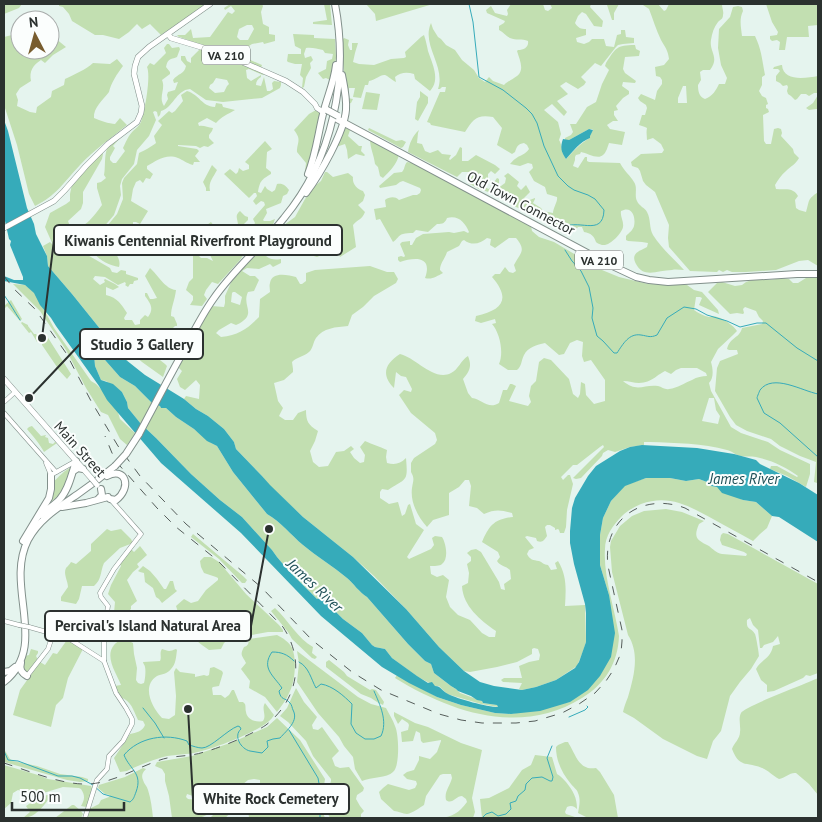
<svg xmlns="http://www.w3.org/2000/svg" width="822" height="822" font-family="'PT Sans',sans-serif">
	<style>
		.green { fill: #c2dfb1; fill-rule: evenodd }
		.water { fill: #36abba; fill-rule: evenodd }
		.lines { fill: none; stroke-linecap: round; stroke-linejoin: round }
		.stream { stroke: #36abba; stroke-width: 1 }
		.secondary-casing { stroke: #82908b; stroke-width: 5 }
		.primary-casing { stroke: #82908b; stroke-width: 6 }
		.highway-casing { stroke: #82908b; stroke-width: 8 }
		.secondary { stroke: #fff; stroke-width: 4 }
		.primary { stroke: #fff; stroke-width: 5 }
		.highway { stroke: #fff; stroke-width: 6 }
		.rail { stroke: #565e5b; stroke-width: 1; stroke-dasharray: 9 9; stroke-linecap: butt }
		.secondary-bridge-casing { stroke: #82908b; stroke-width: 5; stroke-linecap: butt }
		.primary-bridge-casing { stroke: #82908b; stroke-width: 6; stroke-linecap: butt }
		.highway-bridge-casing { stroke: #82908b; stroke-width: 8; stroke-linecap: butt }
		.secondary-bridge { stroke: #fff; stroke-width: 4 }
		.primary-bridge { stroke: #fff; stroke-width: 5 }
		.highway-bridge { stroke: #fff; stroke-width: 6 }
		.labels { text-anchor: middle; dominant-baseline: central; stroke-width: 4; stroke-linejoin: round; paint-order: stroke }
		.shield { fill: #fbfefd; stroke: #696e6d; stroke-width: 1 }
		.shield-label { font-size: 12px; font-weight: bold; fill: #2b312f }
		.street-label { font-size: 14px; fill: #2b312f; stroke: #fbfefd }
		.water-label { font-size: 15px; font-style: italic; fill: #215259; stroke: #fbfefd }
		.leader { fill: none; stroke: #2b312f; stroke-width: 2 }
		.callout-dot { fill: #2b312f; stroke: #fbfefd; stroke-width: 2 }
		.callout { fill: #fbfefd; stroke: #2b312f; stroke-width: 2 }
		.callout-label { font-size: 15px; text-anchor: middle; font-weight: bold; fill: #2b312f }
	</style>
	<rect width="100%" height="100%" fill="#e5f4ee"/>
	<!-- green -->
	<g class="green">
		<path d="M4 4H22L19 8 4 14Z"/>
		<path d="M59 4H207L161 35 150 24 142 29 137 24 129 32 119 39 103 35H95L72 21 69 14 63 7 59 6Z"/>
		<path d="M230 4H262L263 6 261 12 263 24 269 27V34L275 35V41L264 44 263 42 252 44 249 46 239 53V55L262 65 261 68 177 36 178 35H185L191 29 193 38 210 37 228 12 232 14 235 11 231 6 225 10 224 8ZM247 25H252L254 29 248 40H240L237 37 239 29Z"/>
		<path d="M324 4H330L332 25 313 24V22L327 20Z"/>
		<path d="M366 4H433L376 21 375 14Z"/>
		<path d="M511 4H543L545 10 548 11 552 8 550 4H591L590 7 603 21 602 27 594 26 586 14 582 12 578 16 575 23C578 28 581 29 586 29V35L576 38 577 42 584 44 589 42 592 39H604L606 46 614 47 617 35 621 34V30H625L626 37 634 38V43L623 44 618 45 616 47 601 66 595 63 581 77 586 82 584 85 578 89 566 82 560 86 568 94 557 101 567 112 564 116 552 104 544 110 558 122 561 134 559 140C563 146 560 151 566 159 573 152 580 143 590 138L589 136 593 130 592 129H589L569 140H565V138L571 135 573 132 570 124H576L587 107 596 102 602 84 609 70 605 66 606 63C616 48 616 45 635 45L636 49 640 51 639 56 625 57 623 69 625 73 636 81 635 83 623 82 622 86 629 91V94L623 98 616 106 618 110 614 111V115L618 121H613L607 125 610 129 625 132 622 145 609 143C608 146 606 153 603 155 598 160 587 153 581 152L580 154 576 155 575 157V160L573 166 578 168 585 157H587V161L589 162 620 163C624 171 630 175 634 182 638 188 634 195 637 201 639 206 645 208 647 212 651 219 649 228 653 235 661 248 674 259 684 270 680 270 676 269 672 270 658 270 644 279 636 264 630 253 640 251 647 247L648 243 642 242 628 241 626 240V236C629 233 633 230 634 226 636 217 632 205 621 211 620 217 624 221 623 227 622 233 610 246 603 245 601 245 597 243 596 242 594 236 591 233 584 232L582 227H578C573 235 565 231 558 228L557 225 555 224 535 217 531 213 511 205 498 195 479 189 468 183V181L471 174 470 172H462L457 177 455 176 408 152C409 144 413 135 419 130L418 133 417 143 422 144 425 151 430 153 438 150 442 154 451 155 449 159 450 160 456 155 460 147 462 148V161H468L476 155 495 165 500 169 495 174 491 171 488 174V180L484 187 489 189 497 178 499 179V185L501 186 505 183 506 178 504 176 508 173 519 182 517 186 521 190 526 185 530 192 524 198 527 201 535 198V199L533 203 541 208 543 211 553 213C553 208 558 201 557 197L547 194 545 187 534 181 529 172 533 168 532 164 528 163 520 166 510 164C512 162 513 160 515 159 520 155 525 155 529 149L527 145 524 143C518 144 517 146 515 152L512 154 497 145 502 128 493 117C477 114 473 119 465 132L431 125 430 123 427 122 440 92H445L446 87H442L440 89H438C446 66 421 45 431 23L433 29 438 37 441 39 446 45 455 50 462 60 474 70 479 78 485 82 489 77 493 81 504 85C508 81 510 81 514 78 526 72 520 61 517 51L518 50C524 50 529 47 528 41 522 38 516 41 510 38 506 36 503 32 499 30V26L504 23 505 21 487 13 486 10 491 6 495 13 507 16 508 14 507 10Z"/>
		<path d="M606 4H619L614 13V20H612L607 5Z"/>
		<path d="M643 4H658L664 11 666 10 669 4H722C722 8 724 12 723 15 723 19 721 19 718 22 714 27 712 33 711 40 709 52 720 57 710 70H703L700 72 701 80 698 85C698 91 699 97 705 99 713 96 716 90 719 84H725L727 78 721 65 718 48 719 29 730 17 733 7 738 6 742 7 743 11C739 19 741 27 742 36H755C762 51 762 60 765 75L762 77V85L759 91 762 96 766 98 768 104 766 105V108L768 109 769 112 763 115 764 141 766 144H771L774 129 778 128 781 129 782 133 781 136 793 149 794 153 799 158C796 164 791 166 786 171 781 175 778 180 775 185L776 189C785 190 793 187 798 196L795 200 796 208 799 210 806 212C810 199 807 200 818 192V266L808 260 799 261 776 270 746 272H732L727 270 723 272 719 270 717 272 690 271 669 247 668 238 669 225 655 192 646 185 643 181 640 171 638 168 632 166 631 162 641 154 662 153 664 150 661 144 653 138 647 140C647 136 646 133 647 128L645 127 639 125 642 115H645L647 108 646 105 640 101 638 98 641 94 655 100 657 91 662 84V80L660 77 656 76 655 67 664 65 669 59C668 50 665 47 661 40 656 30 653 19 649 9L643 5ZM683 86H686L687 103H678V98Z"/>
		<path d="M766 4H818V25L808 26 809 37H787L785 50H779L780 42 777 40 772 41 770 39V36L777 35 778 32 772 22Z"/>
		<path d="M20 33V50H50V36L55 38 66 47 53 55 45 63 41 60C33 65 29 71 31 81L20 88 16 94 18 100 17 106 30 112 36 113 37 107 51 97 52 91 64 85 65 79C73 75 87 69 93 63L110 64 117 59 123 66C117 74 111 83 109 92 103 100 93 108 94 118 98 120 110 124 115 124L120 118 127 125C111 138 94 150 80 165 64 182 56 196 35 206L29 194 17 145 4 105V37Z"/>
		<path d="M293 34 314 35V38L335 39 336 58 332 81 326 78 323 79 318 73 326 69 327 61 332 59 333 54 325 53 323 50C317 49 312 47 306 48L304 54 305 58 311 56 313 60 310 63 311 68 306 77 304 87 302 88 303 78 300 75 302 64H295L288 62 287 61 288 54H301V49L295 46Z"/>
		<path d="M424 35C426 41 427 46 428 51 432 63 441 80 430 91L415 79 414 74C407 72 401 72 395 77L396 82C392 80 388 76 385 75 381 74 375 80 369 81L368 85H365L361 98 353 97 355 88H349L348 98 353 99 351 103 348 104 343 63 342 40 344 38 349 40 348 45 350 50H352V43H358L355 53 353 62 359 64 374 65 391 59 404 58 406 57 405 52 421 37Z"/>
		<path d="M167 44H169L172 48 179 47 180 49 177 57C170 60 168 58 166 67L170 72V74L162 80C166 89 158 97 164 106L168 99 167 95 168 92 175 90 178 82 174 83 173 80C178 73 184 75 186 66L181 60V56H185L187 61 191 63V58L201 48 226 56 265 73 263 75 249 69 246 70 247 78 251 81 261 75V77C258 79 256 81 256 85L261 86 264 77 267 91H270L273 89 272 83 274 81 281 82V85L280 88 262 98 223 102 206 100 190 89C176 90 173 108 161 111L160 115 158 117 157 112 155 111 153 112 156 120 149 136 137 150 134 164 122 179 120 186 121 195 114 215 102 229 96 242 88 249 67 252V256L84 253 110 268 112 272 117 273 121 270 126 271V274L138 278V280L134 281 133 284H130L128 287 125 285 126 284 125 282 118 285 105 277 95 276 93 279 100 285 105 282 104 280 105 279 115 284 119 287 113 290 106 287V295C118 298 121 304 127 313L124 318 125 320H132L135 325 140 324V320L145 315 148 317C154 309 151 304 145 296V293H147L150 299H153L157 298 145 276 150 268C158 275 165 289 176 290 175 300 171 307 171 316L174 317 177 324V326H175L173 328 181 340V345H179L174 336 172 335 176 348 167 337C160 341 152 350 158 358 160 361 165 363 167 366L163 377 142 362 133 354 127 361 111 348 105 335 72 294 48 266 47 256 43 246 50 242 53 245 45 227 50 213 66 204 70 201V194L72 184 102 152 103 154 102 159 83 192V203L81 209 68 221 71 229C84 230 95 215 102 205L97 188V183L101 182 106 178 104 175C106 166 103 149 111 143 113 141 116 140 119 139L113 146 115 148 110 157V160L113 163H116L125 151 123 148C126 142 128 136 133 131 136 128 139 126 141 122 145 111 151 76 147 67L150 63 154 65 166 53 164 48ZM216 78 227 80 229 84 227 86 224 92 215 93 209 88 210 85 213 83Z"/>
		<path d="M781 65H782C783 82 806 78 818 76V109H816L809 110 806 108 813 103 818 95 817 93H814L809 96 806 94H801L797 99 795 100 791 96 788 94 787 91 788 87 787 85 783 86 780 83 776 81V76L780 71 778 69H773L774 67Z"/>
		<path d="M187 91C200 95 201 106 215 107L216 103 222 104 223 107 235 110C228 114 221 117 216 123L207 118 198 123 199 126C204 125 208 128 213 128L212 131 209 135V138L214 143 208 147 204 146 200 148 196 146 178 145V146L197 149 199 151 195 156 200 162H194L193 165C186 163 183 160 178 158 166 153 156 161 147 166V169L153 174 150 179 146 178 143 183 140 180 136 182 133 189 131 201 148 211 140 224 136 222H133V225L130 230H125V238L119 239V242L117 241 114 244 111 250C117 254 121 260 119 267 108 265 97 259 92 250L100 237 103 231 117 214 123 199 122 183 124 178 137 164 139 153C142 152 154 145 156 143L154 136 162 125 158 121 169 111 172 113 175 111 183 101 181 95Z"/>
		<path d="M420 91 428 97V103L418 121 415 119 417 102 420 97Z"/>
		<path d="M366 92 380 94 377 110 362 109Z"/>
		<path d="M316 110 319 112 320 118 307 171 305 172 306 163 297 152C297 142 302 140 294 130L309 114Z"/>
		<path d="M345 127 350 130 348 136 359 146H362L361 151 365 155 364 156 356 154 348 159 347 150 345 144 336 147Z"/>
		<path d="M369 128 396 141 402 140 406 142 403 147 401 148 368 130Z"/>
		<path d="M370 139 399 154C398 163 389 172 383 178L380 176 378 167 375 164C374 155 370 148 370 139Z"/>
		<path d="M265 141 272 149 267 152 266 168 271 172V174C261 180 260 181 258 192L261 193 265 186 267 189 272 192 275 190 277 184C283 183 286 186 289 190L287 194 283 196 281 203 266 209 267 213 263 220 264 221H270L275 219 273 225 244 254 240 260 218 284 212 282 206 290 204 295 207 299 202 306 190 305 193 300V296L186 290 189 282 193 278V255L195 254 198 255 201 258H207L213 261 210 255 209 245 204 243V227L211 222 214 226 210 235V238L215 236 220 244 224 242H231L233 244V249L230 254 232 256 235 255 238 244 235 238 236 233 234 230 229 228 232 225H238C238 219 234 216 240 211L245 216 248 217V220L244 224V228L251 230 255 223 253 219 265 205 264 202 261 201 256 205 253 201 257 196 256 193H254L249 198 224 174 230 169 236 174 238 172 239 168 243 171 249 169V165L245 162Z"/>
		<path d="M407 162 412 163 531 226 532 231 539 237 554 242 576 255H584L589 257 602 270 619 277 648 284 687 285 694 290 702 292 718 310 719 314 699 305 702 298 700 297H696L694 310C698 313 704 316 709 317 712 317 714 316 717 317 723 318 734 326 737 331L733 335 718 349 711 362C713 369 714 378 709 383L711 391 731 427 741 433 768 442 780 450 810 464V474L806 487 787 476 770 469 771 466H777L797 477 798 476C786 467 771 460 756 457 751 456 746 457 741 456 735 455 732 451 727 450 703 443 675 443 650 442H644V445L630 447 615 452 608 450 603 453 602 456 581 478 576 479 573 478 604 447 603 445 600 447 577 465H573L561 477 563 480 568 475H570L573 484 567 510 566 527 564 533H560L559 530 558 529 555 530V528L550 525H547L545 527 547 536C544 540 543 543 537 541L536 538 527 536 525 537 534 548 529 550 527 554C530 560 533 560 539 561 542 562 544 565 548 565L551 570 557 569 555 563 558 561C567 576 566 589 565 606L585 605 586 642 582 654 577 666 556 680 536 687 522 690 519 689 522 683 503 682 501 680 504 678H522L519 666 529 662 539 660 540 655 538 649 534 648 532 649V654L517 662 497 667 470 672 464 671 439 647 406 609 374 576 353 557 303 517 269 485 262 476 236 449 234 442 224 429 208 416 196 409 184 399 186 396 199 399 200 385 196 380 185 390 180 387 177 379 182 371 179 368 183 358 194 354 197 346 194 336 211 306 224 307 225 303V296L233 278 268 241H272L266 250V256C271 260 275 260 281 259V263L273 267 270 264 259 269 247 268 242 271 250 276H255L259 280 254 291 248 292C241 307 259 314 236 325L231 323 219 330 216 333 221 337C239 335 247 329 259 317L260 299 270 292C270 289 269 286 270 283 272 271 288 275 296 277L300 284H302L306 281V273L315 270 370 266 387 272H394L398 279 396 283 374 296 363 307 352 315 348 326C336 327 323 328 316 338 313 342 313 349 309 352 303 357 297 357 292 362L293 369V372L284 380 274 383 278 401 283 408 279 416 285 420H293L298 413 306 410C306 421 308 425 318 431L315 441 310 451 313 462 319 467 328 466 336 452 344 451 351 446 354 449 350 452 354 458 360 463 364 462 365 455 360 447 365 441C373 445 379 446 387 450L386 457 387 463C395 465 400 464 406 458 408 482 407 478 388 490L382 489 380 492V498L389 504 398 502 402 516 405 514 408 505 410 504 416 524 424 530 407 557 409 559 431 549 434 545 432 538 435 536 442 537C446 543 449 559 442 564 440 566 434 566 430 566L431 574 437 577 443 575 449 580 446 597 450 607 458 615 470 620 482 633 489 637H495L496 631C480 620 463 606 462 586L468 583 469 573 467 564 471 561V557L467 553 471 550 476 549 481 552 499 582 501 589 505 590 504 584 511 579 510 570C506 566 500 566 497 561L500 557 498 552 482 542C489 526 494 519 513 517L512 513C501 510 495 509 484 514L477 508 469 506 471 486 469 480H465L459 487 449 493V515L433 520 427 527C418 517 410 502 412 488 413 481 415 479 411 472V463L414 458 435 444 437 440 435 433 411 413 399 395 404 390 411 392 412 389 406 377 401 376 396 372 394 388C380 374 386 363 400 354 415 357 434 382 451 373 458 370 461 360 468 356 472 366 470 371 463 379L468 393 472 398C482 399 488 410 499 403L503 390H507L510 384H512L516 386 509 401 528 406 531 402 529 396 531 386 536 381 539 362 544 358 551 360 569 379 573 394 578 398 580 394 581 382 585 384 586 395 594 404 605 401V380L591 360 584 362 582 356 583 342 577 340 570 343 564 354 559 355 545 343C537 345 528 347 524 355 521 361 522 366 517 370H508L499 364C504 353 500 333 492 324L496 323 495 319 481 323 475 321 476 316C503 310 511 299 492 277L495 274H500L505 267 509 272 513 273 516 271 514 265C520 253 527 251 516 238H509L495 248 490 245 491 239 487 238C480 244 472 246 464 240L462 241 459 246 447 252C445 259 440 263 440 270L443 273C437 276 432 280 425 278 433 256 415 257 400 262L398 260V257L401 256 404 257 405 256 400 244 402 242 410 241V245H412L416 238 423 234 449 232 454 233 464 231 468 233 469 232C465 223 459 215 447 218 445 223 443 224 437 224L428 232 416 230 413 233C409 233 406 233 403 234 398 235 397 240 393 242L380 219 376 220 374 209 386 207 385 200C389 197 395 196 399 200L413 195H417L420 193 421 190 420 188 403 181 400 182 396 185 380 188 379 186 394 173 402 172C405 169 404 165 407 162ZM233 292H235L242 297 240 305 231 302 232 293ZM681 368H697L706 373 707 376C702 376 697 377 692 380 684 383 678 388 669 389 665 390 662 387 658 386 644 384 637 393 623 381 629 381 634 383 639 383 653 382 655 376 665 371L671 374 676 370ZM709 398H714L716 410 720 416 718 424 702 421Z"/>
		<path d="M212 165 217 170C213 178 208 182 210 191H206V188L203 182Z"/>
		<path d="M325 172H327L333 177 348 173 353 177C352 184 357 189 363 191L365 195 363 201 358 205 365 212C362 220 358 219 353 225L356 247 340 257 339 254 328 252 317 257 304 253 298 255 294 254 292 241 281 232V228L284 225 295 217 305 199 316 185 321 181Z"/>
		<path d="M814 277 818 278V481L817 483 814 482 816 462 800 456 780 446 771 439 747 431 736 425 730 417 715 391 717 368 720 361 738 354 737 350H729L727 349C730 337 740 338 742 328L762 324 763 321 759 317 756 311 745 307 743 309 744 313 743 314 737 313 730 314 708 292 717 283 722 282 735 286 742 285 746 282 752 280H770L782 278 789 279 793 283H798L806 278Z"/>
		<path d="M13 284 25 285 35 293 54 328 91 381 96 384 108 396 116 406 120 419 135 433 127 445 120 439 108 415 101 412 86 388 66 350 40 311Z"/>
		<path d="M11 300 22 319 20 321 7 306 4 309V306Z"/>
		<path d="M22 322 28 325V326L34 334H36L39 338 45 333 71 374 67 379 56 367H57L42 345V341L39 340 37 342 31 332 29 333 21 323Z"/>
		<path d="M95 352H98L120 377 135 386 152 403 160 406 161 408H166L176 417 194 429 211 443 217 446 233 472 267 514C281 522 291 535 303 545 317 557 333 566 347 578 354 584 359 592 367 597L408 644 425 661 431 664 434 673 451 686 456 689 460 693 482 701 483 703 497 705 498 707 481 704 447 694 439 686H435L418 677 392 658 385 649 375 647 372 645 362 633 343 619 332 608 329 601 317 599 288 570 277 557 272 550 242 517 220 500 191 474 156 438 141 424 128 408 127 402 122 392 106 381 101 380 95 366 94 354Z"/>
		<path d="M32 426 41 436 46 435 45 437 48 438 49 443 53 444 55 442 57 443 44 452C40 444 32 435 27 429L29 427Z"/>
		<path d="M72 467 62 492 50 503 52 483C59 477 64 470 72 467Z"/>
		<path d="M646 478H670L686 481 699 479 707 482 711 486 717 487 743 500 756 502 772 516 767 528 760 534 753 541C740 534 726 526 713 519 689 506 669 494 641 504 634 507 627 511 622 516 613 525 605 536 605 549 603 576 615 609 619 636 618 663 605 684 582 698 521 736 452 713 395 678L397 675 437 697 461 705 495 713 511 714 570 702 609 595 600 565V535L603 518 611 501 625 485Z"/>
		<path d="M666 509 682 512 704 521 699 524C693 538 697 540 709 546 713 549 716 553 722 554 730 555 739 555 746 556L747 554 744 552 722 545 720 540 721 535 723 533 728 534 818 584V673L810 676 806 675 803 678 774 691 767 692V685L761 680 756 669C761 660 771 658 773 646L780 644 778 636 773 642 764 645 762 648H760L758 630 753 625 750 618 747 620C746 631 751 627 755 634 756 636 759 653 759 656L751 669 740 682 730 696 721 731 713 741 707 759 697 756 663 739 634 718 623 712C624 707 626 702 628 697 634 676 640 654 628 635L612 572 610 547 611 541 620 526 632 516 644 511Z"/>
		<path d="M107 529 111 531 121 529 131 539 133 543 120 548 104 563C100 572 102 579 94 586H82L79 599 76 604 61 601V597L68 587C68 581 63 574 66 568 68 566 70 564 71 562L76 564 91 551V544Z"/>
		<path d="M193 534 243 576 247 580 245 583H242L219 559 191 537Z"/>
		<path d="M140 546 147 555 137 564 139 567 133 572 127 580 137 601 131 606V609L129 611 138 624 113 623 115 602 108 594 111 585 121 566 120 564 131 549 134 552Z"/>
		<path d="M204 557H211L219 562 246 594 279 625 283 630V632H268L229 639 224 643 221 649 209 650C190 637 183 628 176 606L184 599 191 603 198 601 206 590 218 580V578L216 577 204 573 201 567 200 561Z"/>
		<path d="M143 566 150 571 157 579 164 589H166L170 581H173L175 589 177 591 162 603 159 599 156 597 153 588 145 582 144 573 140 572 138 571Z"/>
		<path d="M275 608C288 620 298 639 313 647L312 653 317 657 315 659 312 658 292 639 288 632 271 611Z"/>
		<path d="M277 635C283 638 289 642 292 648 297 659 295 681 290 691 287 699 282 705 277 712L265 697 249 688 250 681 241 669 246 663C243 656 239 656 244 647 248 646 249 643 249 639Z"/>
		<path d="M67 640 83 649 68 678 63 698 56 705 51 727 13 715 20 690 40 662 45 665 53 653 57 654Z"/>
		<path d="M120 640 131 642 133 643 134 654 137 668 136 680 138 683 141 684 144 683C145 680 146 671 145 667 145 665 143 664 143 662L160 661C162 657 159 653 162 649 168 651 169 652 176 649L177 650C176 657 176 664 171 669 167 674 162 674 157 676 141 686 152 708 162 718L169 719 175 715 176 696 174 672 176 668 180 672 195 674V677L204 675 207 676 209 675 210 668 214 667 222 671 223 673 219 686 213 687 212 688 213 695H221L225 698 229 695 232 690H234L239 702H243L245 704C246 707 245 709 246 712 247 720 257 723 263 721 267 715 261 709 265 703L274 715C268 729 213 749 198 752 187 755 174 754 163 757 151 761 138 765 127 771L120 772 114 758 130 734C136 733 143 731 145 725L143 721 138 720C133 710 132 701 120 697L114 686 121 685C117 674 104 657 114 645 115 643 118 642 120 640Z"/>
		<path d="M31 649 38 651V653L36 656 38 660 28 672H23L22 664 25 656 29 655Z"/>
		<path d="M297 651 358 697 371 704 386 708C389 714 393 720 395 726 399 734 400 767 393 772 387 778 371 777 362 781L355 769 353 757 344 746 339 737 318 713 297 682 299 663Z"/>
		<path d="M329 660 344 672 347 676 370 690 372 689 376 690 384 702 383 705 377 702 371 698 361 694 326 667V662Z"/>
		<path d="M818 678V795L809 784 796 773C790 772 785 778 779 779 773 776 768 770 762 768 746 761 740 769 732 749 734 743 740 739 740 732 741 726 738 719 741 713 743 707 808 683 818 678Z"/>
		<path d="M296 688 304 702 317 717 312 725 313 729 318 730 322 727 339 751 332 758 335 766 340 768 349 767 364 788 363 791 357 795 356 799 360 806 364 811 361 814V818H330L328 814 333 810 347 804V799L343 795 327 801 328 790 331 781V779L313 756 306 741 288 722 280 716 287 708Z"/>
		<path d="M394 712 415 723 428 727 461 743 482 750 472 798 475 812 473 818H439C452 817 459 813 467 802L466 799 462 796C456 796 452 805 446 800 444 792 450 786 452 778L451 774H443L440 775 426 796 424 805C419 808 413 813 407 814 403 814 398 811 394 811L381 799 379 792 383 788 388 784 409 790 415 788 417 784 416 781 407 779 403 775 407 772 414 770 419 760V756L430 759 437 752 441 741V740L423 743 421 741 420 733 416 731 413 741 402 742 401 732 408 730 409 725 408 723 402 719 398 724 394 716Z"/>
		<path d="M277 718 300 740 325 779 321 807 325 818H249L248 810 244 802 237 807 235 803 234 798C239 792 246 785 254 784L259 787 260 786V780L254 779 248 780 219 804 212 799 196 797 187 794 186 797 188 799C197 800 211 798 216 807 204 822 189 818 172 818L169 796 165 781V774L162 769 155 766 157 762 192 756 233 742 267 727Z"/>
		<path d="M565 742H568L569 744C576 755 579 771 596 768L600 772 614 795 618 818H588L578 813C579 807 581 800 578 793 577 789 573 787 571 784 562 773 556 761 556 747L558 745Z"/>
		<path d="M4 749 10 759 13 761 37 766 60 774 82 777 88 779V781L80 782 67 780 4 762Z"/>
		<path d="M535 755 552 757 557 774C561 776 563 779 566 782 573 791 577 797 577 809 574 806 571 805 567 807L565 812 566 814 575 817V818H482L480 799 489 798 509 788 522 770 531 765Z"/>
		<path d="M4 765 38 775 48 779 91 786 92 788 89 801 86 807 81 806C85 799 85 795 81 789L79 788 63 787 27 798 25 797 21 791 18 790 13 793 11 803 4 809Z"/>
		<path d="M143 768 146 769C143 772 141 775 143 780 144 784 147 786 148 790 151 799 152 809 153 818H86L89 809 99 804 101 800 109 797 110 795 105 794 98 788 99 785 125 777Z"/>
		<path d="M47 795H50V797C44 806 35 818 23 818L30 812 26 806 36 799Z"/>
		<path d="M230 801 232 804 234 810 225 818H210L222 806Z"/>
		<path d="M72 805H74L81 811 83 814 81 818H55Z"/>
	</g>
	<!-- water -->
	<g class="water">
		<path d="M4 120 8 131 27 208 34 224 36 234 47 256 48 266 72 294 105 335 111 348 145 375 184 399 196 409 208 416 224 429 234 442 236 449 262 476 270 485 303 517 353 557 406 609 439 647 464 671 480 682 494 686 522 690 536 687 556 680 575 668 579 662 586 642V613L585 604 574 564 570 543V531L572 508 575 498 588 476 596 466 620 451 630 447 642 445 697 448 734 454 756 460 760 464 799 483 818 495V542L779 517 772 516 756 502 743 500 722 493 717 487 711 486 707 482 699 479 686 481 670 478H646L625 486 611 501 603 518 600 535V565L609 595 615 633 611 657 600 676 588 690 570 702 540 711 511 714 495 713 461 705 437 697 409 683 382 667 321 616 241 533 161 463 107 400 99 386 56 326 51 318 40 305 34 293 25 285 4 281V276L14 280H23V277L10 245 11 241 9 239 5 221 4 205ZM95 352H98L120 377 135 386 152 403 160 406 161 408H166L176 417 194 429 207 441 217 446 233 472 267 514C281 522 291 535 303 545 317 557 333 566 347 578 354 584 359 592 367 597L408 644 425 661 431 664 434 673 451 686 456 689 458 691 471 696 477 700 482 701 483 703 497 705 498 707C487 707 458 699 448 694 442 691 441 686 435 686L432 682 428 683 417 676 392 658 385 649 375 647 372 645 362 633 343 619 332 608 329 601 326 598 322 597 317 599 288 570 277 557 272 550 242 517 220 500 191 474 156 438 141 424 128 408 127 402 122 392 113 384 101 380 95 366 94 354Z"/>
		<path d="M589 129 593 130 590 136V138C580 142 573 151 566 159 561 152 560 147 563 139L569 140Z"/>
	</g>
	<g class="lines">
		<!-- stream -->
		<g class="stream">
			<path d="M469 4 473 22 479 77 503 90 526 108 532 114 537 123 544 146 558 176 568 186 574 190 588 195 595 199 604 210C603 239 576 216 561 229"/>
			<path d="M565 250 572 261 581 271 589 287 593 308 592 318 595 329 597 336 603 341 614 353H617C623 344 629 333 641 335 648 336 650 338 657 335L667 318 684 307 696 309 707 315 727 321 740 327 757 323H766L797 348 818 361"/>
			<path d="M4 295C10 303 14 311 20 320"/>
			<path d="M818 394C802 391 773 373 760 390 760 390 757 397 757 398L764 413 780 423 818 457"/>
			<path d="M299 662C309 667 311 679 316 688L321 684C333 686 344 696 352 704L351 724 356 733 365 739H374L381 736C388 721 380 705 374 691"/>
			<path d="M143 708 155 723 164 738"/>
			<path d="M569 717 585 710 588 707 587 706"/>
			<path d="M289 730 318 778 320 789V818"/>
			<path d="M4 751 8 760 18 761 58 776H72L80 778 93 785 103 794 130 802C134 799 134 797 136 792 143 773 130 770 124 755 139 737 166 733 187 741L189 745C193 746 198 748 202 748 211 748 227 730 238 726L240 727 241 729C233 736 241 749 250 751 254 752 258 752 262 753L268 747 267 741 273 739 280 738C287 730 299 721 293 710 292 708 292 705 290 703 285 697 281 701 279 691L282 688C273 675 261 668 272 652 281 652 287 654 294 661"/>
			<path d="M482 818 486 814 492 812 498 816 506 814 511 809 510 803 516 801 518 796 525 790 526 784 532 778 542 777 550 781H552L553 777 547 758 552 746"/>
		</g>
		<defs>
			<g id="secondary">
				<path d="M4 402 15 392"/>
				<path d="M4 413 56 472"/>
				<path d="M46 463 51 475 76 461"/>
				<path d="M4 621 19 625"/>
				<path d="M29 627 68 638 104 661"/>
				<path d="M27 676 48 649 53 634"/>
				<path d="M85 818 95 786 97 780 107 769 109 756 123 741 132 724V719L126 708 116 693 104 661V632L108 606 101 597 100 593 114 569 141 534 111 500"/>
			</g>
			<g id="primary">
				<path d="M168 34 171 38 224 54 286 81 303 92 315 104 317 108 323 112"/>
				<path d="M4 228 54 201 64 191 86 166 108 144 137 122 141 113 142 106 134 74 135 66 138 57 149 47 210 4"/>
				<path d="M4 379 92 479"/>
			</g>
			<g id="highway">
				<path d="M337 119 606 263 636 277 649 280 668 282 797 274H818"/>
				<path d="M308 174C316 154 318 134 323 114 327 97 334 83 336 65"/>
				<path d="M306 193C320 174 344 133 346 110 347 98 344 86 342 75"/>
				<path d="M139 434C153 408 167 381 182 354 192 335 201 316 214 298 234 269 262 246 284 218 333 159 349 78 335 4"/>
				<path d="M75 470 78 468 83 469"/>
				<path d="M107 476C126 466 132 488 116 500L110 499"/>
				<path d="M99 498 102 495 101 489"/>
				<path d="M62 507 86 503 108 497"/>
				<path d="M41 515C47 509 55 505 60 499 69 489 72 473 76 461"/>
				<path d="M23 541 49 498 51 489V475"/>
				<path d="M21 663C19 670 22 673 27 676"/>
				<path d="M4 672 10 671 15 667"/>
				<path d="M4 682C50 645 4 587 28 540 39 519 59 507 78 494 91 485 103 476 115 466"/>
			</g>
		</defs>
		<!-- secondary casing -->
		<use href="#secondary" class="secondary-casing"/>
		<!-- primary casing -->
		<use href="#primary" class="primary-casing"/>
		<!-- highway casing -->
		<use href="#highway" class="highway-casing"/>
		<!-- secondary -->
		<use href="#secondary" class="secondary"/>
		<!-- primary -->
		<use href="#primary" class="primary"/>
		<!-- highway -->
		<use href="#highway" class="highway"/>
		<!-- rail -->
		<g class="rail">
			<path d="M4 276 14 289 35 309 66 353 91 401 118 446 140 476 186 524 261 587 312 640 352 672 381 690 439 714 461 720 482 723H516L535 721 562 713 579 704 595 693 606 681 614 669 621 653 622 641V630L608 566C602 519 643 492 685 508L818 582"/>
			<path d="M4 763C29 771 62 785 88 784 113 783 136 768 160 760 174 755 190 757 204 752 220 748 253 734 266 725 298 700 305 660 283 627L217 560 176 527 157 508 120 466 112 453 105 436"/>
		</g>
		<defs>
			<path id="secondary-bridge" d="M19 625 29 627"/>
			<path id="primary-bridge" d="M92 479 97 485"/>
			<g id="highway-bridge">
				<path d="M327 110 338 116"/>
				<path d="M115 466 126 454 139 434"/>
			</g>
		</defs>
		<!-- secondary-bridge casing -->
		<use href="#secondary-bridge" class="secondary-bridge-casing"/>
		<!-- primary-bridge casing -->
		<use href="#primary-bridge" class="primary-bridge-casing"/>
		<!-- highway-bridge casing -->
		<use href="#highway-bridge" class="highway-bridge-casing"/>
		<!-- secondary-bridge -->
		<use href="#secondary-bridge" class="secondary-bridge"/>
		<!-- primary-bridge -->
		<use href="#primary-bridge" class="primary-bridge"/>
		<!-- highway-bridge -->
		<use href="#highway-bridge" class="highway-bridge"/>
	</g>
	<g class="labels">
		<!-- shield labels -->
		<g class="shield">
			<rect x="202" y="45.5" width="48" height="19" rx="4"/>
			<rect x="575" y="250.5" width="48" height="19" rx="4"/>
		</g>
		<g class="shield-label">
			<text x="226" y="55">VA 210</text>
			<text x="599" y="260">VA 210</text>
		</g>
		<!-- street labels -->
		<g class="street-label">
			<text transform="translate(521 203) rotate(28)">Old Town Connector</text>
			<text transform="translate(80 449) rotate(48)">Main Street</text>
		</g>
		<!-- water labels -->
		<g class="water-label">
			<text x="744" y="478">James River</text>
			<text transform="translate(315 585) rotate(43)">James River</text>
		</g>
	</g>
	<!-- callouts -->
	<path class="leader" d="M42 338L54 240M29 398L80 344M269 529L251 626M188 709L193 799"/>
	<g class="callout-dot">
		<circle cx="42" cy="338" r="5"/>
		<circle cx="29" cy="398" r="5"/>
		<circle cx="269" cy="529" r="5"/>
		<circle cx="188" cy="709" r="5"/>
	</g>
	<g class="callout">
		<rect x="54" y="225" width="288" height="30" rx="5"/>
		<rect x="80" y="329" width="123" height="30" rx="5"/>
		<rect x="45" y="611" width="206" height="30" rx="5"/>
		<rect x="193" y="784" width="156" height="30" rx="5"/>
	</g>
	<g class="callout-label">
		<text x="198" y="246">Kiwanis Centennial Riverfront Playground</text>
		<text x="142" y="350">Studio 3 Gallery</text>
		<text x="148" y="631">Percival's Island Natural Area</text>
		<text x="271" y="804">White Rock Cemetery</text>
	</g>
	<!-- border -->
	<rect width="822" height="822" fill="none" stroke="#2b312f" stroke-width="10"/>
	<!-- north arrow -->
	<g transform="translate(35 35) rotate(354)"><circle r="24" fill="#fbfefd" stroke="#a8acab"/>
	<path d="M0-4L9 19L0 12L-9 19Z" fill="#785d2f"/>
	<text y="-8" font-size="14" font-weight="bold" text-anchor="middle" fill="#2b312f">N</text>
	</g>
	<!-- scale -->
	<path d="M12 802v8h112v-8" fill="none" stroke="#2b312f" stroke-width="2.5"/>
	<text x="20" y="802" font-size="15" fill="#2b312f" stroke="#fbfefd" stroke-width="4" paint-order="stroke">500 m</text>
</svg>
